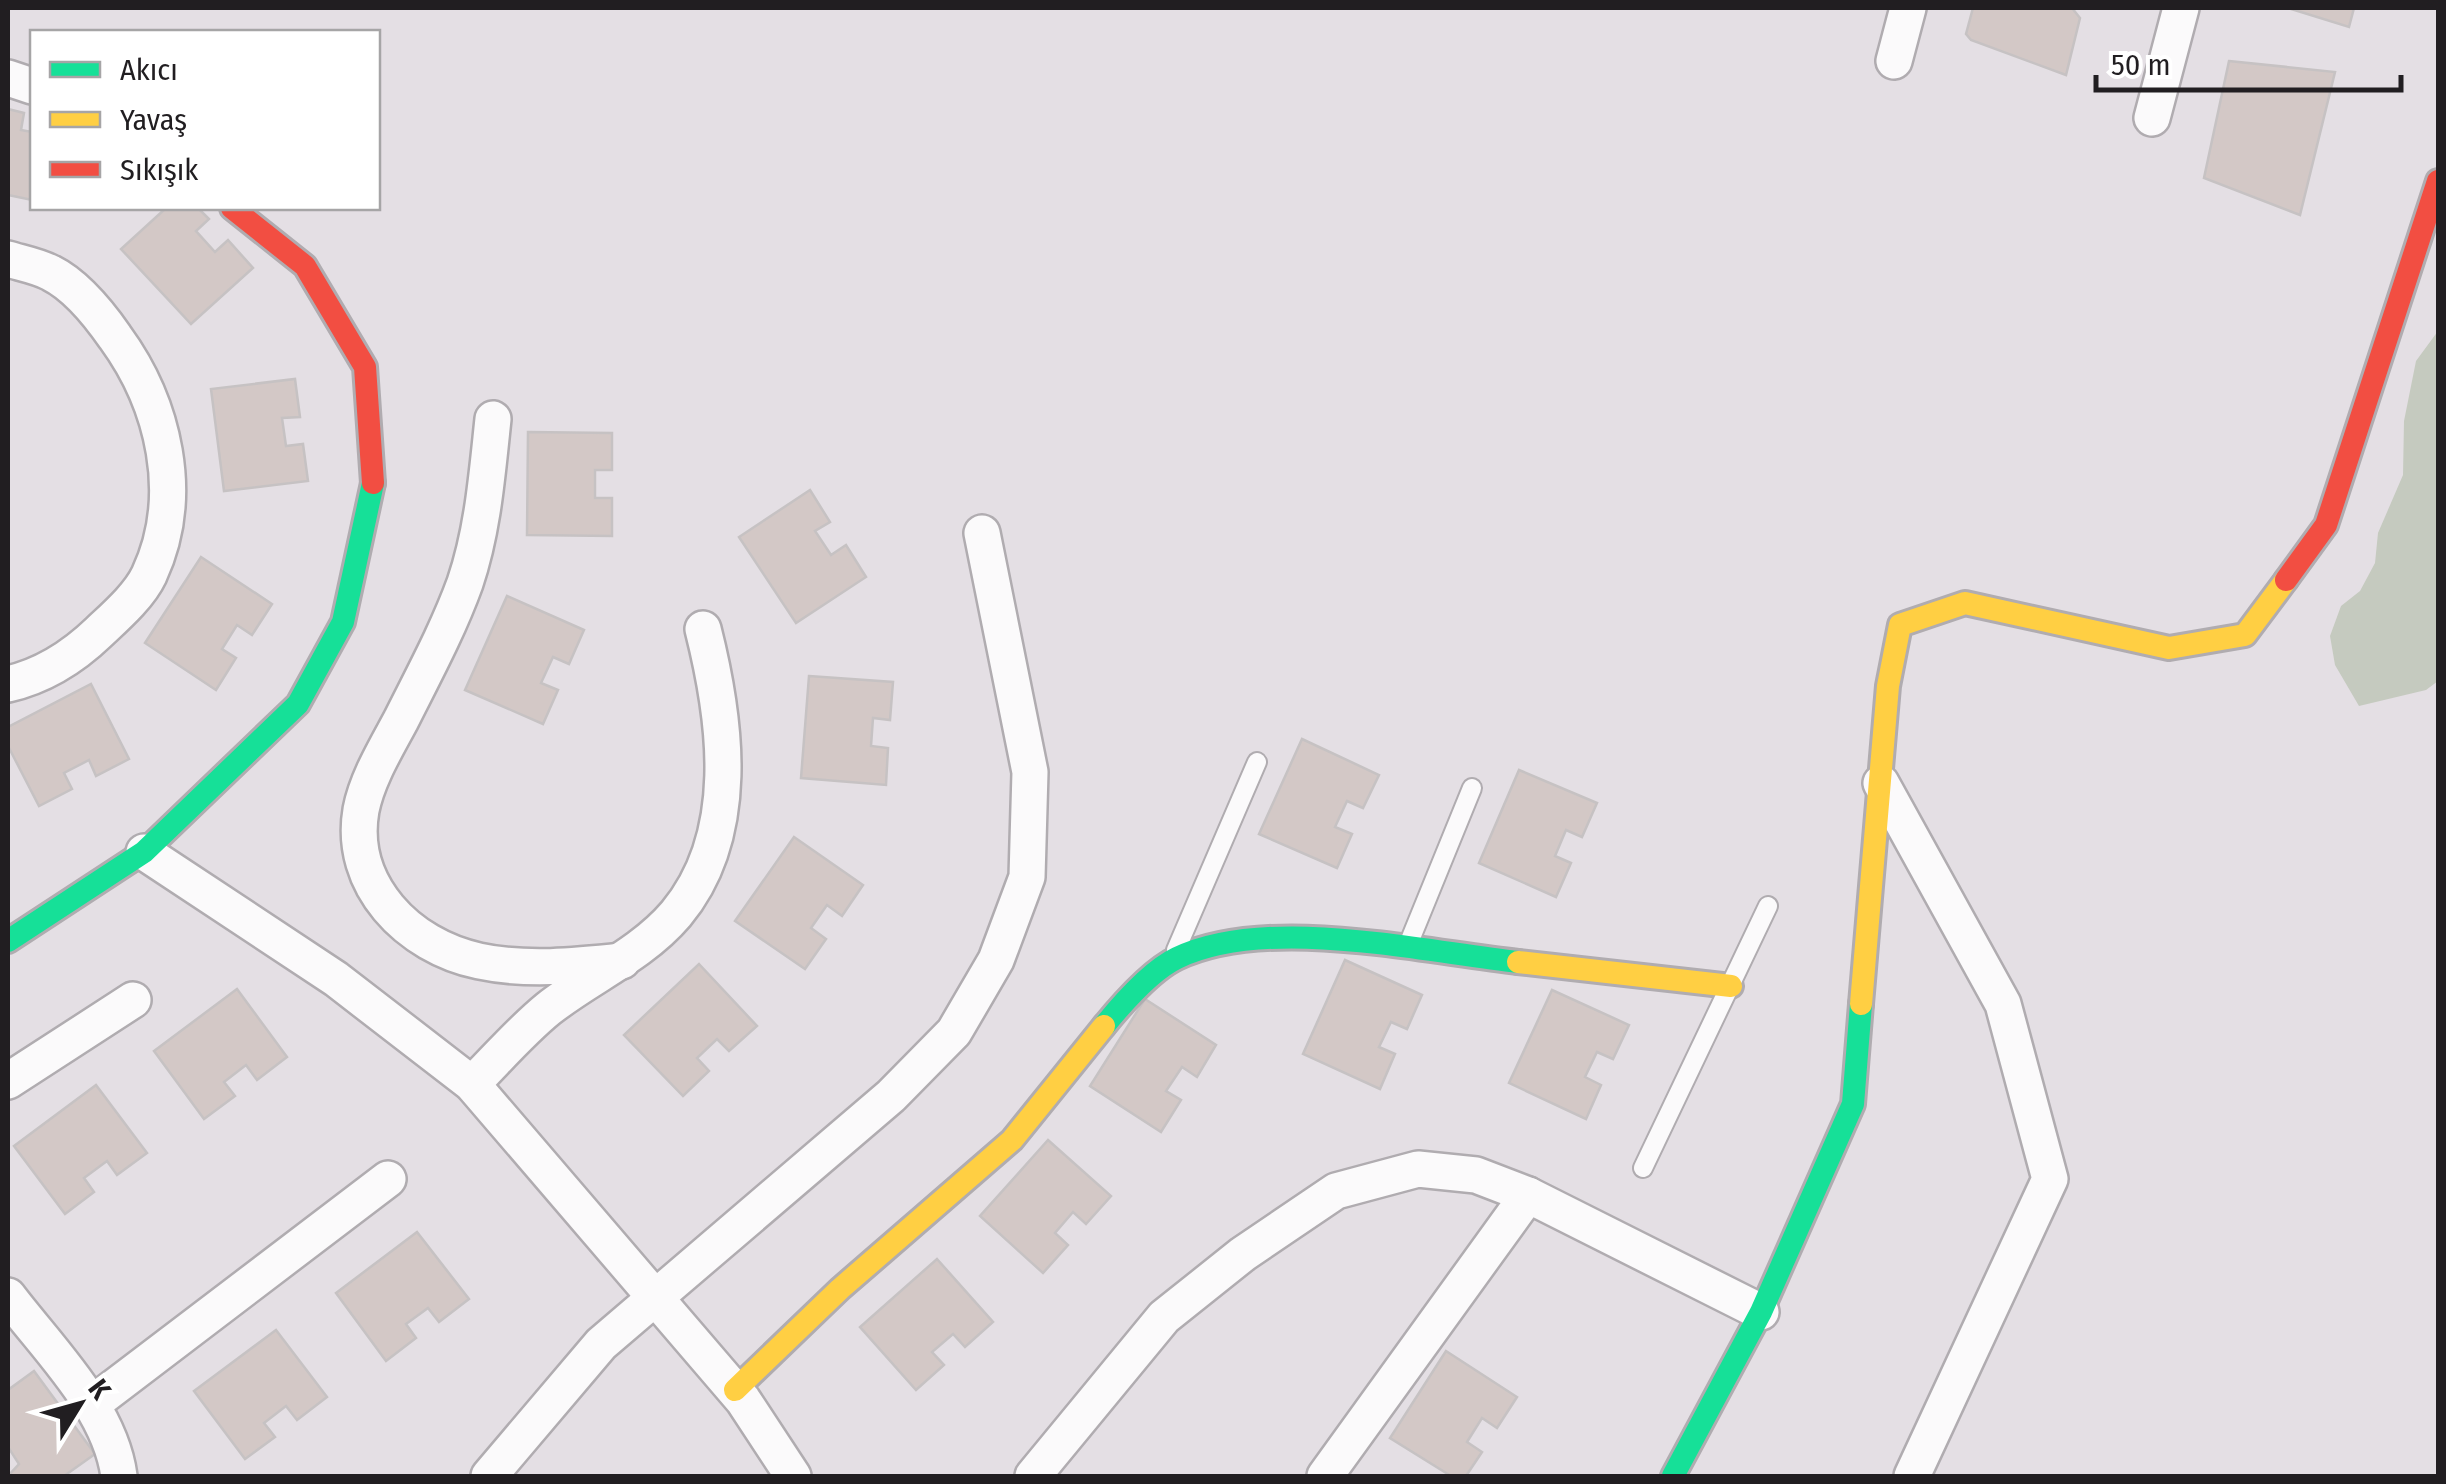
<svg xmlns="http://www.w3.org/2000/svg" width="2446" height="1484" font-family="'Fira Sans Condensed',sans-serif">
	<style>
		.green { fill: #c5cabf }
		.building { fill: #d3c8c6; stroke: #c6c2c3; stroke-width: 2.5 }
		.lines { fill: none; stroke-linecap: round; stroke-linejoin: round }
		.lane-casing { stroke: #b0acb0; stroke-width: 22 }
		.street-casing { stroke: #b0acb0; stroke-width: 40 }
		.fast-casing { stroke: #b0acb0; stroke-width: 28 }
		.slow-casing { stroke: #b0acb0; stroke-width: 28 }
		.jam-casing { stroke: #b0acb0; stroke-width: 28 }
		.lane { stroke: #fbfafb; stroke-width: 18 }
		.street { stroke: #fbfafb; stroke-width: 35 }
		.fast { stroke: #16e098; stroke-width: 22 }
		.slow { stroke: #ffcf43; stroke-width: 22 }
		.jam { stroke: #f24e42; stroke-width: 22 }
	</style>
	<rect width="100%" height="100%" fill="#e4dfe4"/>
	<!-- green -->
	<path class="green" d="M2438 331V681L2426 690 2359 706 2335 665 2330 636 2341 606 2360 591 2375 563 2378 533 2403 475 2404 421 2416 361Z"/>
	<!-- building -->
	<g class="building">
		<path d="M1973 8H2072L2080 18 2066 75 1971 40 1966 34Z"/>
		<path d="M2288 8H2354L2349 27Z"/>
		<path d="M2229 61 2335 72 2300 215 2204 178Z"/>
		<path d="M8 109 24 113 21 130 32 132V200L8 195Z"/>
		<path d="M166 208H198L209 219 196 231 215 252 228 240 253 268 191 324 121 249Z"/>
		<path d="M295 379 300 417 282 418 286 446 303 444 308 481 224 491 211 389Z"/>
		<path d="M528 432 612 433V470H595V498H612V536L527 535Z"/>
		<path d="M810 490 830 522 815 531 831 555 846 545 866 577 796 623 739 537Z"/>
		<path d="M201 557 272 604 252 635 237 625 222 649 236 658 216 690 145 643Z"/>
		<path d="M507 596 584 630 569 664 553 657 541 683 558 690 543 724 465 690Z"/>
		<path d="M809 676 893 682 890 720 873 718 871 746 888 748 886 785 801 778Z"/>
		<path d="M91 684 129 759 96 776 89 760 64 773 72 789 39 806 8 746V727Z"/>
		<path d="M1302 739 1379 775 1363 808 1347 801 1335 827 1352 834 1337 868 1259 834Z"/>
		<path d="M1519 770 1597 803 1582 837 1566 830 1555 856 1571 863 1556 897 1479 863Z"/>
		<path d="M794 837 863 885 842 916 827 905 811 928 826 939 805 969 735 921Z"/>
		<path d="M1345 960 1422 995 1407 1029 1391 1022 1379 1047 1395 1054 1380 1089 1303 1054Z"/>
		<path d="M699 964 757 1026 729 1051 717 1039 697 1058 709 1071 683 1096 624 1035Z"/>
		<path d="M237 989 287 1057 257 1080 246 1065 224 1082 235 1096 204 1119 154 1051Z"/>
		<path d="M1552 990 1629 1025 1613 1059 1597 1052 1585 1077 1601 1085 1586 1119 1509 1083Z"/>
		<path d="M1145 999 1216 1045 1197 1077 1182 1067 1166 1091 1181 1100 1161 1132 1090 1086Z"/>
		<path d="M96 1085 147 1153 117 1175 107 1161 84 1178 94 1192 65 1214 14 1146Z"/>
		<path d="M1048 1140 1111 1196 1086 1224 1073 1212 1055 1233 1068 1245 1043 1273 980 1216Z"/>
		<path d="M417 1232 469 1299 439 1322 428 1308 406 1324 416 1338 386 1361 336 1293Z"/>
		<path d="M937 1259 993 1322 965 1347 953 1334 932 1352 944 1365 916 1390 860 1327Z"/>
		<path d="M276 1330 327 1397 297 1420 286 1406 264 1423 275 1437 245 1459 194 1391Z"/>
		<path d="M1446 1351 1517 1397 1497 1428 1482 1418 1467 1442 1482 1452 1466 1476H1451L1390 1438Z"/>
		<path d="M34 1371 95 1454 64 1476H8L19 1464 8 1447V1390Z"/>
	</g>
	<g class="lines">
		<defs>
			<g id="lane">
				<path d="M1408 945 1472 788"/>
				<path d="M1176 950 1257 762"/>
				<path d="M1643 1168 1768 906"/>
			</g>
			<g id="street">
				<path d="M1894 61 1908 8"/>
				<path d="M8 78 32 86"/>
				<path d="M2152 118 2181 8"/>
				<path d="M8 259C21 263 38 266 51 273 77 286 99 314 115 337 164 404 186 496 149 575 139 596 116 616 99 632 73 657 43 676 8 684"/>
				<path d="M493 419C487 475 483 530 465 583 448 630 423 676 401 720 386 748 367 779 361 810 348 885 408 946 479 961 525 971 576 966 622 961"/>
				<path d="M1881 783 2003 1004 2050 1179 1912 1476"/>
				<path d="M144 852 336 979 472 1084 743 1400 793 1476"/>
				<path d="M8 1081 133 1000"/>
				<path d="M472 1084C497 1059 521 1031 548 1009 590 976 641 955 676 914 742 835 726 720 703 629"/>
				<path d="M8 1296C48 1349 110 1408 119 1476"/>
				<path d="M91 1405 388 1179"/>
				<path d="M489 1476 601 1344 891 1096 954 1032 996 960 1027 877 1030 772 982 533"/>
				<path d="M1033 1476 1164 1317 1243 1254 1336 1191 1418 1169 1476 1175 1528 1195 1761 1312"/>
				<path d="M1325 1476 1528 1195"/>
			</g>
			<g id="fast">
				<path d="M8 941 144 852 298 704 343 622 373 483"/>
				<path d="M1104 1026C1121 1005 1152 970 1177 958 1267 915 1418 951 1518 962"/>
				<path d="M1673 1476 1761 1312 1853 1104 1861 1004"/>
			</g>
			<g id="slow">
				<path d="M1518 962 1731 986"/>
				<path d="M1861 1004 1888 686 1900 625 1965 603 2169 648 2245 635 2286 580"/>
				<path d="M735 1390 840 1289 1012 1140 1104 1026"/>
			</g>
			<g id="jam">
				<path d="M232 208 305 266 365 367 373 483"/>
				<path d="M2286 580 2326 525 2438 181"/>
			</g>
		</defs>
		<!-- lane casing -->
		<use href="#lane" class="lane-casing"/>
		<!-- street casing -->
		<use href="#street" class="street-casing"/>
		<!-- fast casing -->
		<use href="#fast" class="fast-casing"/>
		<!-- slow casing -->
		<use href="#slow" class="slow-casing"/>
		<!-- jam casing -->
		<use href="#jam" class="jam-casing"/>
		<!-- lane -->
		<use href="#lane" class="lane"/>
		<!-- street -->
		<use href="#street" class="street"/>
		<!-- fast -->
		<use href="#fast" class="fast"/>
		<!-- slow -->
		<use href="#slow" class="slow"/>
		<!-- jam -->
		<use href="#jam" class="jam"/>
	</g>
	<!-- border -->
	<rect width="2446" height="1484" fill="none" stroke="#211e21" stroke-width="20"/>
	<!-- legend -->
	<rect x="30" y="30" width="350" height="180" fill="#ffffff" stroke="#a6a5a6" stroke-width="2.5"/>
	<rect x="50" y="62" width="50" height="15" fill="#16e098" stroke="#a6a5a6" stroke-width="2.5"/>
	<text x="120" y="80" font-size="30" fill="#211e21">Akıcı</text>
	<rect x="50" y="112" width="50" height="15" fill="#ffcf43" stroke="#a6a5a6" stroke-width="2.5"/>
	<text x="120" y="130" font-size="30" fill="#211e21">Yavaş</text>
	<rect x="50" y="162" width="50" height="15" fill="#f24e42" stroke="#a6a5a6" stroke-width="2.5"/>
	<text x="120" y="180" font-size="30" fill="#211e21">Sıkışık</text>
	<!-- north arrow -->
	<g transform="translate(80 1404) rotate(53)" stroke="#ffffff" stroke-width="8" paint-order="stroke">
	<path d="M0-8L18 38L0 25L-18 38Z" fill="#211e21"/>
	<text y="-15" font-size="28" font-weight="bold" text-anchor="middle" fill="#211e21">K</text>
	</g>
	<!-- scale -->
	<path d="M2096 75v15h305v-15" fill="none" stroke="#211e21" stroke-width="5"/>
	<text x="2111" y="75" font-size="30" fill="#211e21" stroke="#ffffff" stroke-width="8" paint-order="stroke">50 m</text>
</svg>
